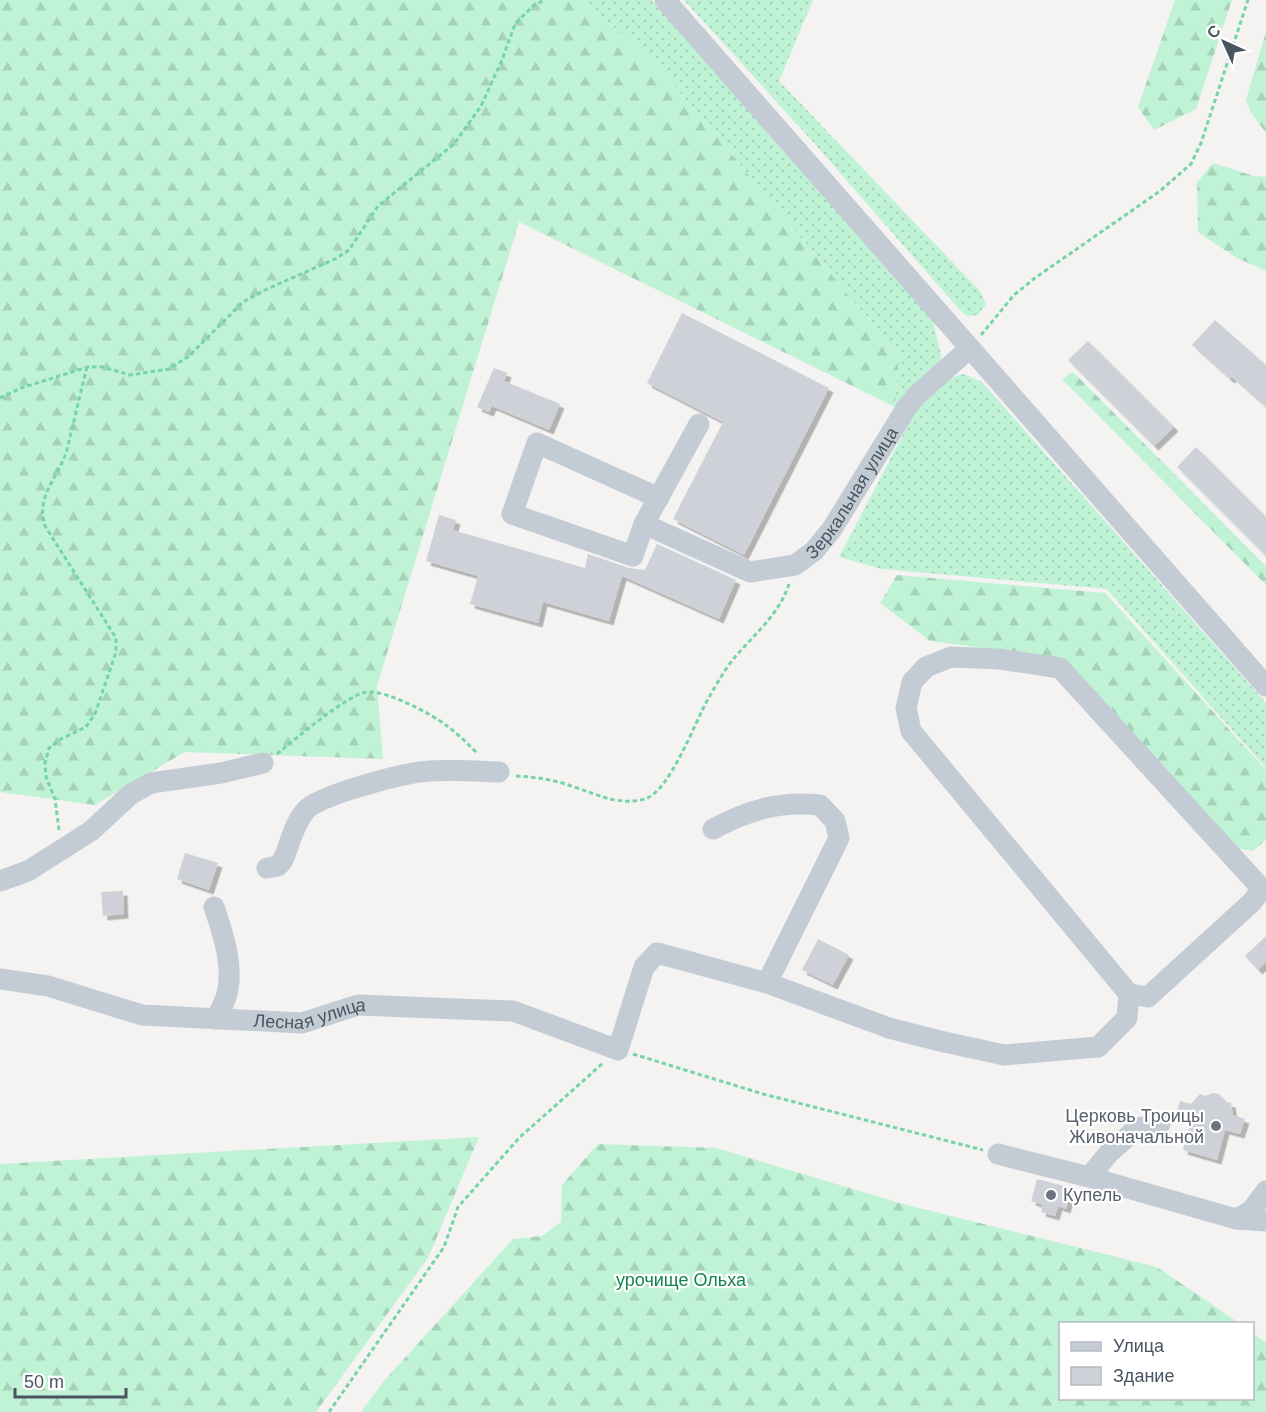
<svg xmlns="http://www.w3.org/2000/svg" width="1266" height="1412" font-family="Arial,sans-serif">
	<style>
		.grass { fill: url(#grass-dots) }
		.forest { fill: url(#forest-firs) }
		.building { fill: #ced1d7; filter: url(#shadow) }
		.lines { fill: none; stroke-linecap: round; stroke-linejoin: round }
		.path { stroke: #75d4a9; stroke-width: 3; stroke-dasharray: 4.5 3; stroke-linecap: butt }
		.minor { stroke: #c3ccd4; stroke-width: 21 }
		.worship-dot { fill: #6b7280; stroke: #fff; stroke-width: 2 }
		.labels { text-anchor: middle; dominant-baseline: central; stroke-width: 4.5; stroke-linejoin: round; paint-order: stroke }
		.street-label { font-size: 18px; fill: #485561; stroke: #fff }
		.worship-label { font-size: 18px; fill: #5b616d; stroke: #fff; text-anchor: end }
		.park-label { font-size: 18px; fill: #12844f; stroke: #fff }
	</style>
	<defs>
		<pattern id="grass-dots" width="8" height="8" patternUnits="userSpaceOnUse" patternTransform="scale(1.5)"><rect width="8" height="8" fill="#c0f3d5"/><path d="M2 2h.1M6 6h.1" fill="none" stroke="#a6d2b9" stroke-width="1.8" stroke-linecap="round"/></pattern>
		<pattern id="forest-firs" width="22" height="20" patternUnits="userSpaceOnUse" patternTransform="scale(1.5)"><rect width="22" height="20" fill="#c0f3d5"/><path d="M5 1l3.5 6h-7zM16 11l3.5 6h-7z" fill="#a6d2b9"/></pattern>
		<filter id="shadow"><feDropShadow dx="4.5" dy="4.5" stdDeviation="0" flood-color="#0004"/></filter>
	</defs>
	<rect width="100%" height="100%" fill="#f5f2f2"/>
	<!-- grass -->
	<g class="grass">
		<path d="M582 0H652L933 321 942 360 895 407 899 356 653 60Z"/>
		<path d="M684 0H813L779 81 980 291 986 304 978 315 967 316 958 308 814 143Z"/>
		<path d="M963 374 982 382 1266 703V768L1107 589 882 569 839 557 916 410 946 379Z"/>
	</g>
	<!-- forest -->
	<g class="forest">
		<path d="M0 0H582L653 60 899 356 895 407 519 222 377 686 383 759 185 752 95 805 0 792Z"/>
		<path d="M1175 0H1232L1196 109 1154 130 1138 107Z"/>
		<path d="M1266 31V133L1250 111 1246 100Z"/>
		<path d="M1213 163 1254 176 1266 177V271L1235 257 1198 232 1197 182Z"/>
		<path d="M1073 372 1266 566V585L1062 379Z"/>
		<path d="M897 575 1105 593 1266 770V840L1253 851 1233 848 1060 658 930 641 880 603Z"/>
		<path d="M479 1137 428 1258 316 1412H0V1164Z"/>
		<path d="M598 1144 716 1148 903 1204 1157 1267 1239 1323 1060 1324V1398H1252L1253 1333 1266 1343V1412H361L383 1382 513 1239 542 1236 561 1222 562 1185Z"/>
	</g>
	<!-- building -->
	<g class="building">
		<path d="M682 313 829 388 744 555 673 519 723 422 647 383Z"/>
		<path d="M1215 320 1266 365V407L1232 377 1230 379 1192 345Z"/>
		<path d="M1088 341 1174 427 1154 446 1068 360Z"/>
		<path d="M494 368 507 373 504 381 560 404 549 430 492 406 489 412 477 407Z"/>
		<path d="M1196 447 1266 517V556L1177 467Z"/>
		<path d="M439 515 456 520 453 530 585 568 588 554 629 568 645 570 657 544 736 580 719 619 622 576 609 621 543 602 538 623 470 604 478 576 426 561Z"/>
		<path d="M185 853 218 863 209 890 177 879Z"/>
		<path d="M123 891 124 914 103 916 101 892Z"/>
		<path d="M1266 936V962L1258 970 1245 956Z"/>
		<path d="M818 939 849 955 833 985 802 970Z"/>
		<path d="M1213 1093 1219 1094 1225 1102 1231 1103 1233 1115 1245 1119 1240 1134 1225 1130 1217 1160 1183 1150 1191 1121 1175 1117 1180 1101 1191 1104 1200 1094 1205 1096Z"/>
		<path d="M1037 1179 1072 1188 1066 1209 1058 1206 1055 1216 1041 1212 1043 1205 1031 1201Z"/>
	</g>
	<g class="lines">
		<!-- path -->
		<g class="path">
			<path d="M981 335 1014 295 1035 278 1160 191 1191 164 1201 143 1248 0"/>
			<path d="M0 398 21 388 88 367H103L130 375 169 369 189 356 243 302 265 290 335 259 349 250 378 206 454 144 481 106 502 60 515 24 534 5 545 0"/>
			<path d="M277 754C294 740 348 694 367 692 386 690 432 714 447 726 458 734 468 744 478 754"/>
			<path d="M516 776C536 777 556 780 574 787 599 795 619 806 645 799 670 791 695 722 708 699 716 685 725 669 735 657 755 634 780 613 789 584"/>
			<path d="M59 830 55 799 46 777 45 763 49 748 61 739 86 727 95 714 116 652V638L45 526C35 494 60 477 67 449 74 422 80 394 87 367"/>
			<path d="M633 1054 763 1094 983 1150"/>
			<path d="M329 1412 444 1247 458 1207 519 1138 603 1063"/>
		</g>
		<!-- minor -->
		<g class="minor">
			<path d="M665 0 1266 686"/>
			<path id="s1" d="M699 424 644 524 750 572 795 565 814 551 832 529 907 407 918 394 970 348"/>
			<path d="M644 524 633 556 512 514 537 443 659 498"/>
			<path d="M713 829C749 810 778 801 820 805L835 821 839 838 767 983"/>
			<path d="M267 868 278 866 283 860C290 844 294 823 306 810 320 795 398 775 420 772 446 769 473 771 499 772"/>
			<path d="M0 881 28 871 91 831 131 794 151 783 221 773 263 763"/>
			<path d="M214 907C223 933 235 969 226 997 224 1004 219 1012 216 1019"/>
			<path id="s2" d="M0 979 48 986 142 1015 302 1023 358 1005 513 1011 618 1050 644 967 657 953 767 983 889 1028 940 1041 1004 1055 1098 1047 1127 1018 1129 994 911 731 906 708 912 682 926 667 951 657 999 659 1060 668 1262 889 1252 902 1148 997 1129 994"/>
			<path d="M998 1154 1089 1177 1236 1219 1266 1221"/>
			<path d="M1089 1177 1109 1153 1137 1128 1160 1124"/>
			<path d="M1236 1219 1251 1211 1266 1191"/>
		</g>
	</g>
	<!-- markers -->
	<g class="worship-dot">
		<circle cx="1216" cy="1126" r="6"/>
		<circle cx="1051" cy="1195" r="6"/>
	</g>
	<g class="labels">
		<!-- street labels -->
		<g class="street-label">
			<text stroke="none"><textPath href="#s1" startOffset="369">Зеркальная улица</textPath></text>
			<text stroke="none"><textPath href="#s2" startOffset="316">Лесная улица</textPath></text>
		</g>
		<!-- worship labels -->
		<g class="worship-label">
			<text x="1204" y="1116">Церковь Троицы<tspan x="1204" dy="21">Живоначальной</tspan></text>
			<text x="1063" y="1195" text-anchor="start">Купель</text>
		</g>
		<!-- park labels -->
		<g class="park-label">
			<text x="681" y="1280">урочище Ольха</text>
		</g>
	</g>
	<!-- legend -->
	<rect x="1059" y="1322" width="195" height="78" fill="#ffffff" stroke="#b6bbc0" stroke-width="1.5"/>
	<rect x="1071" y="1342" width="30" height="9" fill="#c3ccd4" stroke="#b6bbc0" stroke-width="1.5"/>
	<text x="1113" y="1352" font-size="18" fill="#485561">Улица</text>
	<rect x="1071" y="1367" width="30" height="18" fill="#ced1d7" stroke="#b6bbc0" stroke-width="1.5"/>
	<text x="1113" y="1382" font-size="18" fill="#485561">Здание</text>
	<!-- north arrow -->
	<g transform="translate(1224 42) rotate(315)" stroke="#ffffff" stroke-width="4.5" paint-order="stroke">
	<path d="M0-4.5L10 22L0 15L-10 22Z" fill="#485561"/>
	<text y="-9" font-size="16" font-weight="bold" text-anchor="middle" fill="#485561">С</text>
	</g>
	<!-- scale -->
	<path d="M15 1388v9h111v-9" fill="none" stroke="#485561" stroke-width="3"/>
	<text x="24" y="1388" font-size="18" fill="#485561" stroke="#ffffff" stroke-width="4.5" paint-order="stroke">50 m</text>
</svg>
